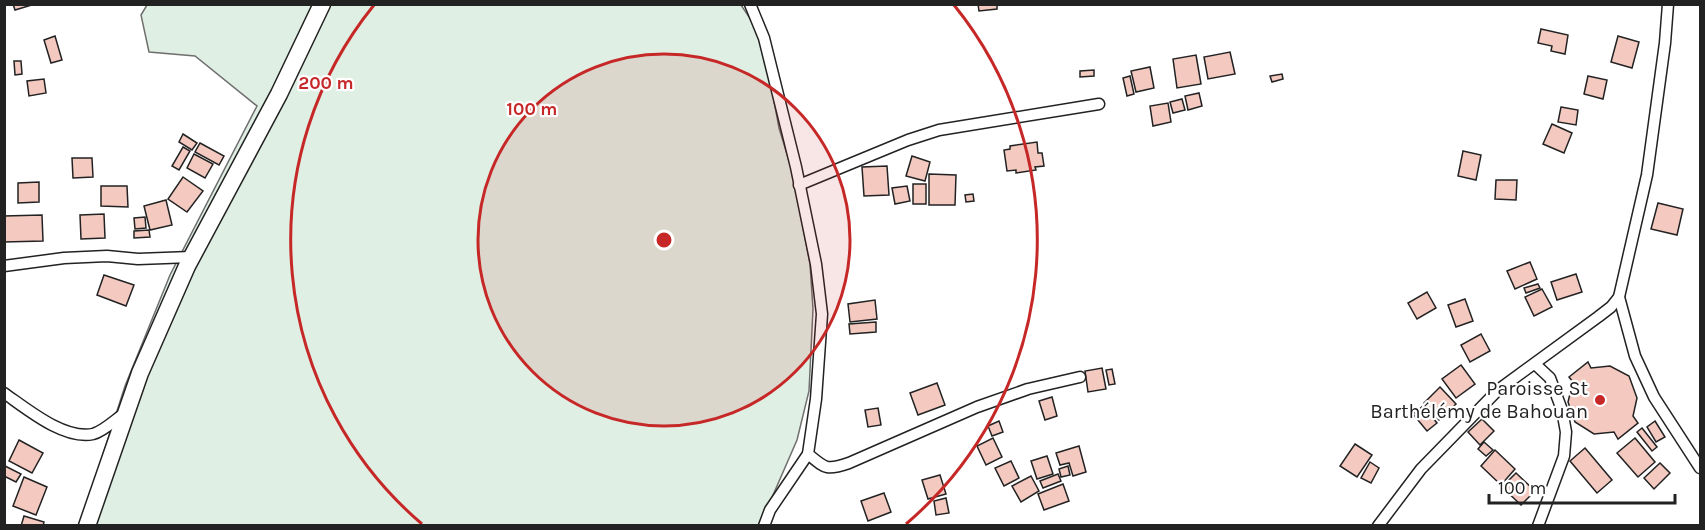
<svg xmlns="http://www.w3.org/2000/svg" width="1705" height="530" font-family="Karla,sans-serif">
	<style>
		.green { fill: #e0efe3; stroke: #6f6f6f; stroke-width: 1.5 }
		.building { fill: #f3c9c0; stroke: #222; stroke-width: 1.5 }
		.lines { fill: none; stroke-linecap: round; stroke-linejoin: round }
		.minor-casing { stroke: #222; stroke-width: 13 }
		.secondary-casing { stroke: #222; stroke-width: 19 }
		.minor { stroke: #fff; stroke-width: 10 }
		.secondary { stroke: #fff; stroke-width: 16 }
		.ring { fill: none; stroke: #c62828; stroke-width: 3 }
		.poi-dot { fill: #c62828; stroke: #fff; stroke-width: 2 }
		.labels { text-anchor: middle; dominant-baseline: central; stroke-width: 4.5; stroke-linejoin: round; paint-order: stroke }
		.poi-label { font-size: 20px; fill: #222; stroke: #fff; text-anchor: end }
		.centre { fill: #c62828; stroke: #fff; stroke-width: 3 }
		.ring-label { font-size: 18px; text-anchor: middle; font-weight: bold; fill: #c62828; stroke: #fff; stroke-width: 4.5; stroke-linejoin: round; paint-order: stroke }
	</style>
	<rect width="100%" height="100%" fill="#fff"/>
	<!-- green -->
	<path class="green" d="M147 5H741L762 36 779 128 790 164 801 216 810 264 813 309 809 391 797 440 767 509V525L80 526 125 386 170 275 257 106 195 56 149 52 141 15Z"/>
	<!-- building -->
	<g class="building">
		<path d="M13 4H35L15 10Z"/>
		<path d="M978 4H997V9L979 11Z"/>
		<path d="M1541 29 1568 35 1565 54 1551 51 1552 46 1538 43Z"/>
		<path d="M55 36 62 60 51 63 44 40Z"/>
		<path d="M1618 36 1639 42 1632 68 1611 62Z"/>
		<path d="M1230 52 1235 74 1208 79 1204 57Z"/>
		<path d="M1196 55 1201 84 1177 88 1173 59Z"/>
		<path d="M14 61H21L22 74 15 75Z"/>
		<path d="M1150 67 1154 88 1136 92 1131 71Z"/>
		<path d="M1094 70V76L1080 77V71Z"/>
		<path d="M1282 74 1283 79 1272 82 1270 76Z"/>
		<path d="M1130 76 1134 94 1127 96 1123 78Z"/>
		<path d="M1588 76 1607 80 1603 99 1584 94Z"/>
		<path d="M44 79 46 93 29 96 27 81Z"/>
		<path d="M1199 93 1202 106 1188 110 1185 96Z"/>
		<path d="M1182 99 1185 110 1173 113 1170 102Z"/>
		<path d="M1168 103 1171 122 1153 126 1150 106Z"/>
		<path d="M1561 107 1578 110 1576 125 1558 122Z"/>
		<path d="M1552 124 1572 133 1564 153 1543 144Z"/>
		<path d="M183 134 197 143 192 150 179 142Z"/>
		<path d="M1037 142 1038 153H1042L1044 166 1035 167 1036 170 1016 173V170L1007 171 1004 150 1010 149V146Z"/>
		<path d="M200 143 224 156 219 165 195 152Z"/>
		<path d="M183 147 190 151 179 170 172 166Z"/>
		<path d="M1463 151 1481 155 1476 180 1458 176Z"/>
		<path d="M194 154 213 164 205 178 187 168Z"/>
		<path d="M912 156 930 162 925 181 906 176Z"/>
		<path d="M72 158H92L93 177 73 178Z"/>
		<path d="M887 166 889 195 864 196 862 167Z"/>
		<path d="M929 174 956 175 955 205H929Z"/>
		<path d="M183 177 203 191 187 212 168 199Z"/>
		<path d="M1496 180H1517L1516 200 1495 199Z"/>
		<path d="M39 182V202L18 203V183Z"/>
		<rect x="913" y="184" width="13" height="20"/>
		<path d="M101 186H127L128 207 101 206Z"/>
		<path d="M907 186 910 201 895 204 892 188Z"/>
		<path d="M973 194 974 201 966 202 965 195Z"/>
		<path d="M166 200 172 225 150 230 144 206Z"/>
		<path d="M1658 203 1683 209 1677 235 1651 229Z"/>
		<path d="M104 214 105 238 81 239 80 215Z"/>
		<path d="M42 215 43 241 4 242V216Z"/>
		<path d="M145 217 146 228 135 229 134 218Z"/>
		<path d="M149 230 150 237 134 238V231Z"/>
		<path d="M1530 262 1537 279 1515 289 1507 271Z"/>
		<path d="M1576 274 1582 292 1557 300 1551 282Z"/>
		<path d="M104 275 134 285 126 306 97 295Z"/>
		<path d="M1538 284 1540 288 1526 293 1524 288Z"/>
		<path d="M1542 289 1552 307 1534 316 1525 297Z"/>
		<path d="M1427 292 1436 308 1417 319 1408 303Z"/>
		<path d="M1465 299 1473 321 1456 327 1448 305Z"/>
		<path d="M875 300 877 319 850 322 848 304Z"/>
		<path d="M876 322V332L850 334 849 324Z"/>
		<path d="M1481 334 1490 351 1470 362 1461 345Z"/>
		<path d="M1588 362 1591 368 1610 366 1629 376 1637 398 1633 416 1638 423 1618 439 1614 432 1594 434 1575 422 1568 402 1573 382 1569 377Z"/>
		<path d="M1461 365 1475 384 1456 398 1442 379Z"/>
		<path d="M1102 368 1106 389 1088 392 1085 371Z"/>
		<path d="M1112 369 1115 384 1109 385 1106 370Z"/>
		<path d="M937 383 945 405 918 415 910 393Z"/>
		<path d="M1440 387 1456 404 1439 420 1424 403Z"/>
		<path d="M1052 397 1057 416 1045 420 1039 401Z"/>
		<path d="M1423 406 1437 423 1427 431 1413 414Z"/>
		<path d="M878 408 881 425 868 427 865 410Z"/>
		<path d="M1482 419 1494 431 1480 445 1468 432Z"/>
		<path d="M999 421 1003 432 992 436 988 426Z"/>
		<path d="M1655 421 1665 437 1656 442 1647 427Z"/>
		<path d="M1642 428 1657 447 1652 451 1637 432Z"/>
		<path d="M993 438 1002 457 986 465 977 446Z"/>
		<path d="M1635 438 1655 462 1638 477 1617 453Z"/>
		<path d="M19 440 43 453 32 473 9 461Z"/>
		<path d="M1484 442 1493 450 1486 456 1478 449Z"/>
		<path d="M1355 444 1372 455 1357 477 1340 466Z"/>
		<path d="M1079 446 1086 472 1073 476 1069 463 1060 465 1056 453Z"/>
		<path d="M1585 448 1612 480 1597 493 1570 461Z"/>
		<path d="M1495 450 1515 469 1501 485 1481 466Z"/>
		<path d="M1047 456 1053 474 1037 479 1031 461Z"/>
		<path d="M1011 461 1019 478 1004 486 995 468Z"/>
		<path d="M1370 462 1379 468 1371 483 1361 478Z"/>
		<path d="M1660 463 1670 473 1654 489 1644 478Z"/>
		<path d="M5 466 21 474 16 482 4 476Z"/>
		<path d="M1068 466 1070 475 1061 477 1059 469Z"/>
		<path d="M1516 473 1535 491 1521 505 1502 487Z"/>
		<path d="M1058 474 1061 481 1043 488 1040 481Z"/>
		<path d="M940 475 946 494 928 499 922 480Z"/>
		<path d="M1031 476 1039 491 1021 502 1012 486Z"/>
		<path d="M24 477 47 487 36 515 13 506Z"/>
		<path d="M1063 484 1069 501 1044 510 1038 494Z"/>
		<path d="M884 493 891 512 868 521 861 501Z"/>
		<path d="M946 498 949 513 936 515 934 501Z"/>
		<path d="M24 516 44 522 43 526H21Z"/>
	</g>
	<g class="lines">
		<defs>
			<g id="minor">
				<path d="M750 4 764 38 796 167 816 264 822 314 816 399 808 454 770 510 764 526"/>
				<path d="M1668 4 1665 43 1647 175 1619 297 1635 356 1654 397 1700 468"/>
				<path d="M799 185 908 140 939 130 1099 104"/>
				<path d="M4 266 64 258 107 256 138 259 191 257"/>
				<path d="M1535 364 1550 378 1562 410 1566 432 1564 456 1538 526"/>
				<path d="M4 393C27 409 64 440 93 434 104 431 116 419 125 413"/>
				<path d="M808 454C825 468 826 471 849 463L977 407 1028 389 1080 377"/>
				<path d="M1378 526 1421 469 1498 390 1598 317 1611 307 1619 297"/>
			</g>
			<path id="secondary" d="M87 526 140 373 187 266 279 94 322 4"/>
		</defs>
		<!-- minor casing -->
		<use href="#minor" class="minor-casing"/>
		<!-- secondary casing -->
		<use href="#secondary" class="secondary-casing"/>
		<!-- minor -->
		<use href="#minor" class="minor"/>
		<!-- secondary -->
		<use href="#secondary" class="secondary"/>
	</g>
	<!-- distance rings -->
	<circle cx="664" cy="240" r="186" fill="#c62828" fill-opacity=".12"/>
	<g class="ring">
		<circle cx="664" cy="240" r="186"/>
		<path d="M422 524A373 373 0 0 1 374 5M954 5A373 373 0 0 1 906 524"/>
	</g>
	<!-- markers -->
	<circle class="poi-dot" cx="1600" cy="400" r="6"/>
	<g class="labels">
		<!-- poi labels -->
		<g class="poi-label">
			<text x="1588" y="388">Paroisse St<tspan x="1588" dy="23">Barthélémy de Bahouan</tspan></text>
		</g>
	</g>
	<circle cx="664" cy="240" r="9" class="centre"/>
	<g class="ring-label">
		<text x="326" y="89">200 m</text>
		<text x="532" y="115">100 m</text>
	</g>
	<!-- border -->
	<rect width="1705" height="530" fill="none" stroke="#222222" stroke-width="12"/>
	<!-- scale -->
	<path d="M1489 494v9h186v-9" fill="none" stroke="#222222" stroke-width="3"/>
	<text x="1498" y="494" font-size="18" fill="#222222" stroke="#ffffff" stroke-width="4.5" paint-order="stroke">100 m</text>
</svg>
